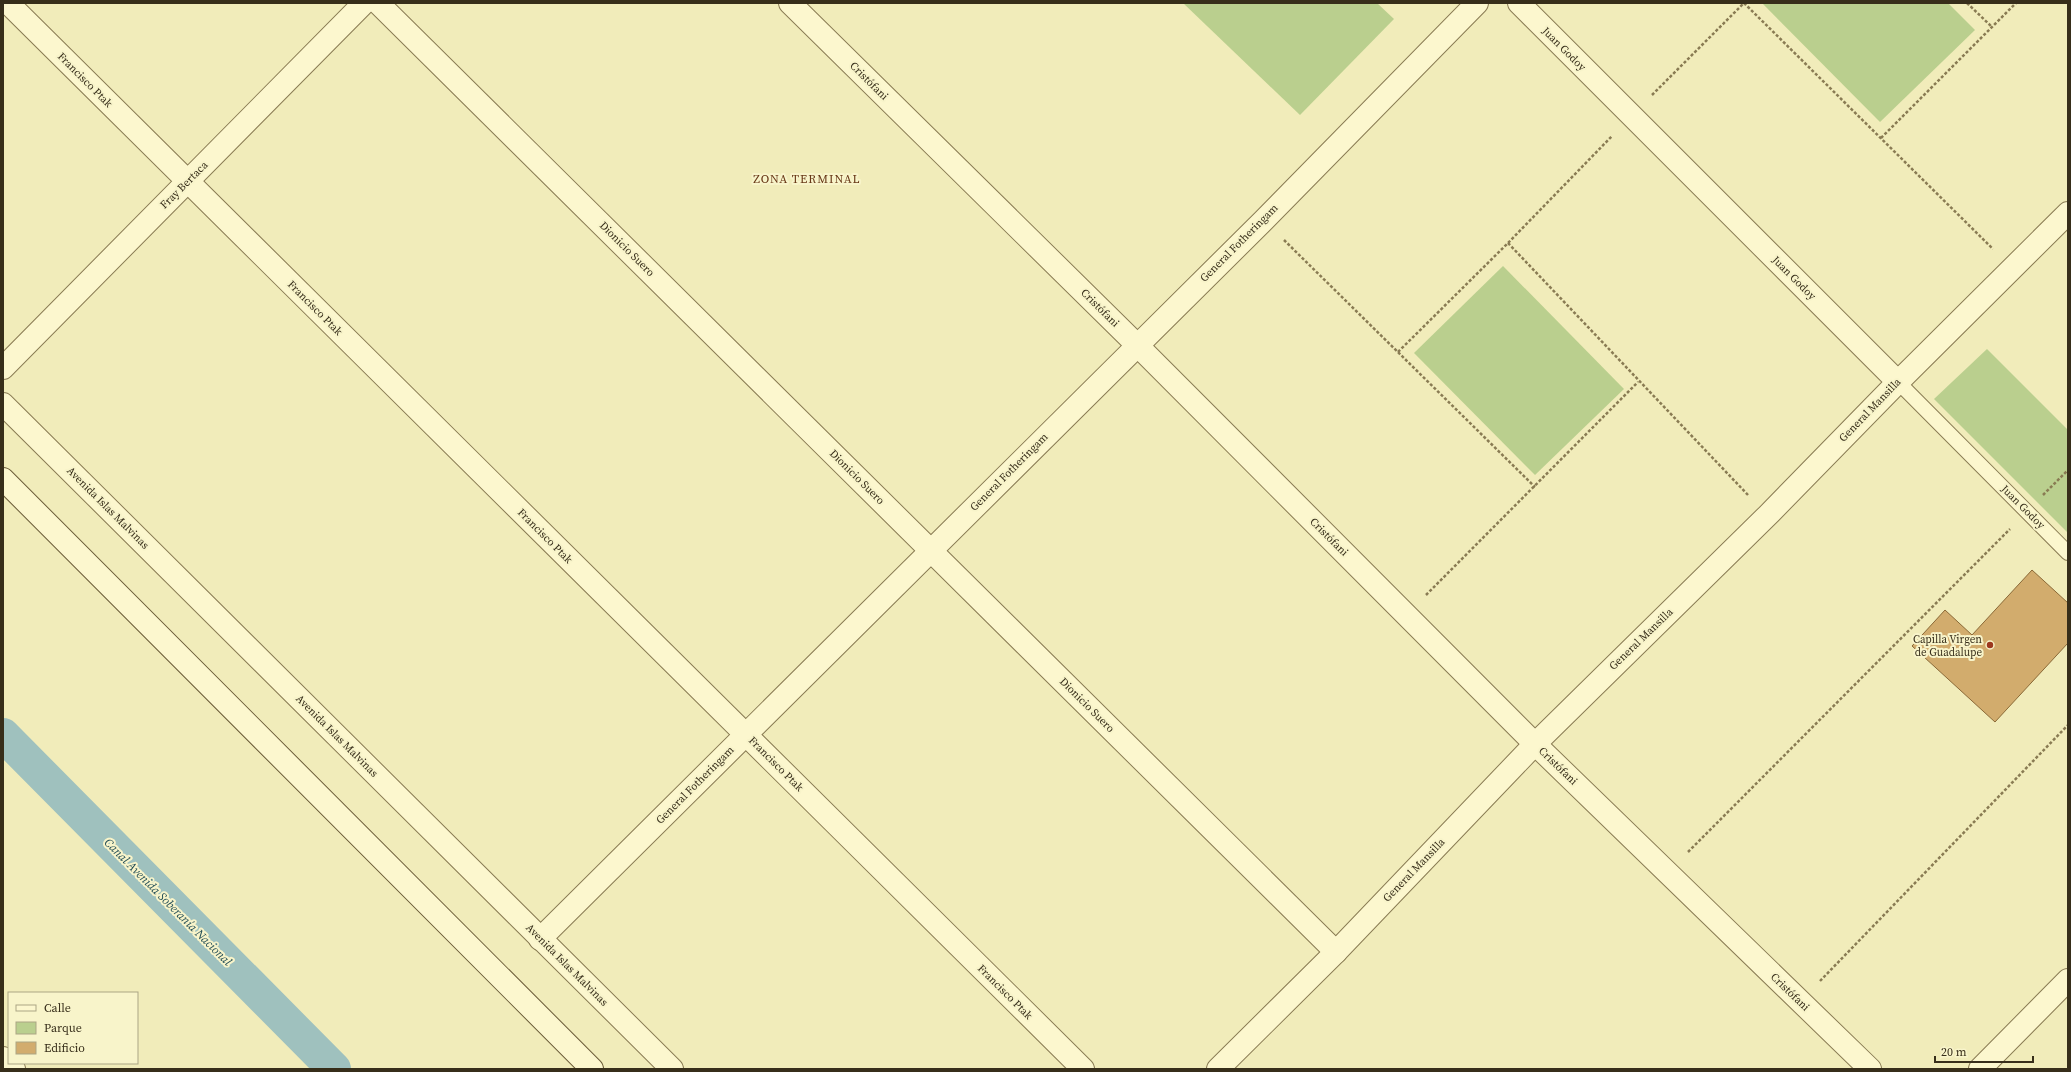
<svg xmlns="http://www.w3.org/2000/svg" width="2071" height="1072" font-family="'Source Serif 4',serif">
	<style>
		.green { fill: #bacf8e }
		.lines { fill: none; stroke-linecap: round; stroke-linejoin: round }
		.canal { stroke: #9fc1be; stroke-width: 34 }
		.building { fill: #d2ac6d; stroke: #8a6937 }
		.service-casing { stroke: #897b53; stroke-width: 16 }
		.minor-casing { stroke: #897b53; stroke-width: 24 }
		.tertiary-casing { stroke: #897b53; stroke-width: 24 }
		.secondary-casing { stroke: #6a5b37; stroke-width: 24 }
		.path { stroke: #897b53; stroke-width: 2.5; stroke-dasharray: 3 2; stroke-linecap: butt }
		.service { stroke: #fcf7ce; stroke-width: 14 }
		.minor { stroke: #fcf7ce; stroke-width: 22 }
		.tertiary { stroke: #fcf7ce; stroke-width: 22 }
		.secondary { stroke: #fcf7ce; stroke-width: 22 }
		.poi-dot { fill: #9c381f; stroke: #f8f4ca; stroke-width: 1.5 }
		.labels { text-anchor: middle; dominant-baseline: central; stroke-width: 4; stroke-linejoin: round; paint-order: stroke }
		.street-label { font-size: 11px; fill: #372e1a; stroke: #f8f4ca }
		.poi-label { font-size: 11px; fill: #372e1a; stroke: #f8f4ca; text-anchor: end }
		.neighbourhood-label { font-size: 12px; letter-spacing: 1px; fill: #673716; stroke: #f8f4ca }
		.water-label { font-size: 12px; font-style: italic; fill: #275158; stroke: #f8f4ca }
	</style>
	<rect width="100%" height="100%" fill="#f1ecba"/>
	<!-- green -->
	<g class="green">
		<path d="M1183 3H1377L1394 19 1300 115Z"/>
		<path d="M1762 3H1948L1975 30 1880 122Z"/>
		<path d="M1503 266 1624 389 1535 475 1414 353Z"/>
		<path d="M1987 349 2068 430V533L1934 399Z"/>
	</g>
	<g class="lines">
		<!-- canal -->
		<path class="canal" d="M3 735 334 1069"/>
	</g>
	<!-- building -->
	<path class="building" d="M2032 570 2068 603V643L1995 722 1912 646 1945 610 1972 635Z"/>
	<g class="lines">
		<defs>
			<path id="service" d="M1898 382 2068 553"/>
			<g id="minor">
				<path d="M8 3 1083 1069"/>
				<path d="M378 3 1336 952"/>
				<path d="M790 3 1137 345 1535 744 1870 1069"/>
				<path d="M1519 3 1898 382"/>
				<path d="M540 939 1264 220 1477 3"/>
				<path d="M1218 1069 1336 952 1535 744 1768 515 1898 382 2068 213"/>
				<path d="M1980 1069 2068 980"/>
			</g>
			<g id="tertiary">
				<path d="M3 368 364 3"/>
				<path d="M3 404 672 1069"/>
				<path d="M3 1058 14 1069"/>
			</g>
			<path id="secondary" d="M3 479 592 1069"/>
		</defs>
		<!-- service casing -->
		<use href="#service" class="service-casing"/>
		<!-- minor casing -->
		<use href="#minor" class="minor-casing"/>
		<!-- tertiary casing -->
		<use href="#tertiary" class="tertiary-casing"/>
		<!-- secondary casing -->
		<use href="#secondary" class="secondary-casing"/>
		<!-- path -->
		<g class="path">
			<path d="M1744 3 1993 249"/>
			<path d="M1967 3 1992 27"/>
			<path d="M1652 95 1744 3"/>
			<path d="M1881 138 2016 3"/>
			<path d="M1284 240 1535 487"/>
			<path d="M1508 243 1748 495"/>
			<path d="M1398 352 1508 243 1612 136"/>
			<path d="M2043 495 2068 470"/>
			<path d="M1426 595 1638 382"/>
			<path d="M1688 852 2010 529"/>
			<path d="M1820 981 2068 725"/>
		</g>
		<!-- service -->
		<use href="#service" class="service"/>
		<!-- minor -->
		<use href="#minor" class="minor"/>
		<!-- tertiary -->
		<use href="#tertiary" class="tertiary"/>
		<!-- secondary -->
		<use href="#secondary" class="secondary"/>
	</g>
	<!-- markers -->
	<circle class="poi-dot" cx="1990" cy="645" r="4"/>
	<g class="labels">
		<!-- street labels -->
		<g class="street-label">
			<text transform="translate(1564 49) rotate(45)">Juan Godoy</text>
			<text transform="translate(85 80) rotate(45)">Francisco Ptak</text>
			<text transform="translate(869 81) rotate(45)">Cristófani</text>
			<text transform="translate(184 185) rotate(-45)">Fray Bertaca</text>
			<text transform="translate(1239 243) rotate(-45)">General Fotheringam</text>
			<text transform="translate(627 249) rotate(45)">Dionicio Suero</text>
			<text transform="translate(1794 278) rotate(45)">Juan Godoy</text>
			<text transform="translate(315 308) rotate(45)">Francisco Ptak</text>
			<text transform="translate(1100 308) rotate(45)">Cristófani</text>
			<text transform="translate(1870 410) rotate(-46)">General Mansilla</text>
			<text transform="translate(1009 472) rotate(-45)">General Fotheringam</text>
			<text transform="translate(857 477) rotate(45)">Dionicio Suero</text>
			<text transform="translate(2023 507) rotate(45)">Juan Godoy</text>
			<text transform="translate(108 508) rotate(45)">Avenida Islas Malvinas</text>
			<text transform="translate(545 536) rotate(45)">Francisco Ptak</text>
			<text transform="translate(1329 537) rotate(45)">Cristófani</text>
			<text transform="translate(1641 639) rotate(-44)">General Mansilla</text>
			<text transform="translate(1087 705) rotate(45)">Dionicio Suero</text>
			<text transform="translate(337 736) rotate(45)">Avenida Islas Malvinas</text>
			<text transform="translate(776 764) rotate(45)">Francisco Ptak</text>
			<text transform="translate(1558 766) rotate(44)">Cristófani</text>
			<text transform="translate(695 785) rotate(-45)">General Fotheringam</text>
			<text transform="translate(1414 870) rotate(-46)">General Mansilla</text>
			<text transform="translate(567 965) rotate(45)">Avenida Islas Malvinas</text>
			<text transform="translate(1005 992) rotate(45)">Francisco Ptak</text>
			<text transform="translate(1790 992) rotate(44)">Cristófani</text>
		</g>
		<!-- poi labels -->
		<g class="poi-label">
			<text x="1982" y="639">Capilla Virgen<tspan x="1982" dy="13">de Guadalupe</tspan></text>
		</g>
		<!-- neighbourhood labels -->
		<g class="neighbourhood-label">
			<text x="807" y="179">ZONA TERMINAL</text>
		</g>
		<!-- water labels -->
		<g class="water-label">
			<text transform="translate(168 902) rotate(45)">Canal Avenida Soberanía Nacional</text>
		</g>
	</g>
	<!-- border -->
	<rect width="2071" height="1072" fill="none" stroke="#372e1a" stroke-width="8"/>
	<!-- legend -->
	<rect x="8" y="992" width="130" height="72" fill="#f8f4ca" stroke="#aba584"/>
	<rect x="16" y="1005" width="20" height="6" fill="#fcf7ce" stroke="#aba584"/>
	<text x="44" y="1012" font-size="12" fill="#372e1a">Calle</text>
	<rect x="16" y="1022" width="20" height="12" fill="#bacf8e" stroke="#aba584"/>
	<text x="44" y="1032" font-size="12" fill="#372e1a">Parque</text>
	<rect x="16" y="1042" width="20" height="12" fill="#d2ac6d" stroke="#aba584"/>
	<text x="44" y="1052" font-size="12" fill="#372e1a">Edificio</text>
	<!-- scale -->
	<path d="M1935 1056v6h98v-6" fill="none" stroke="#372e1a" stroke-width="2"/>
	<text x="1941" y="1056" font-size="12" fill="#372e1a" stroke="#f8f4ca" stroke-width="3" paint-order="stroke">20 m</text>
</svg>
